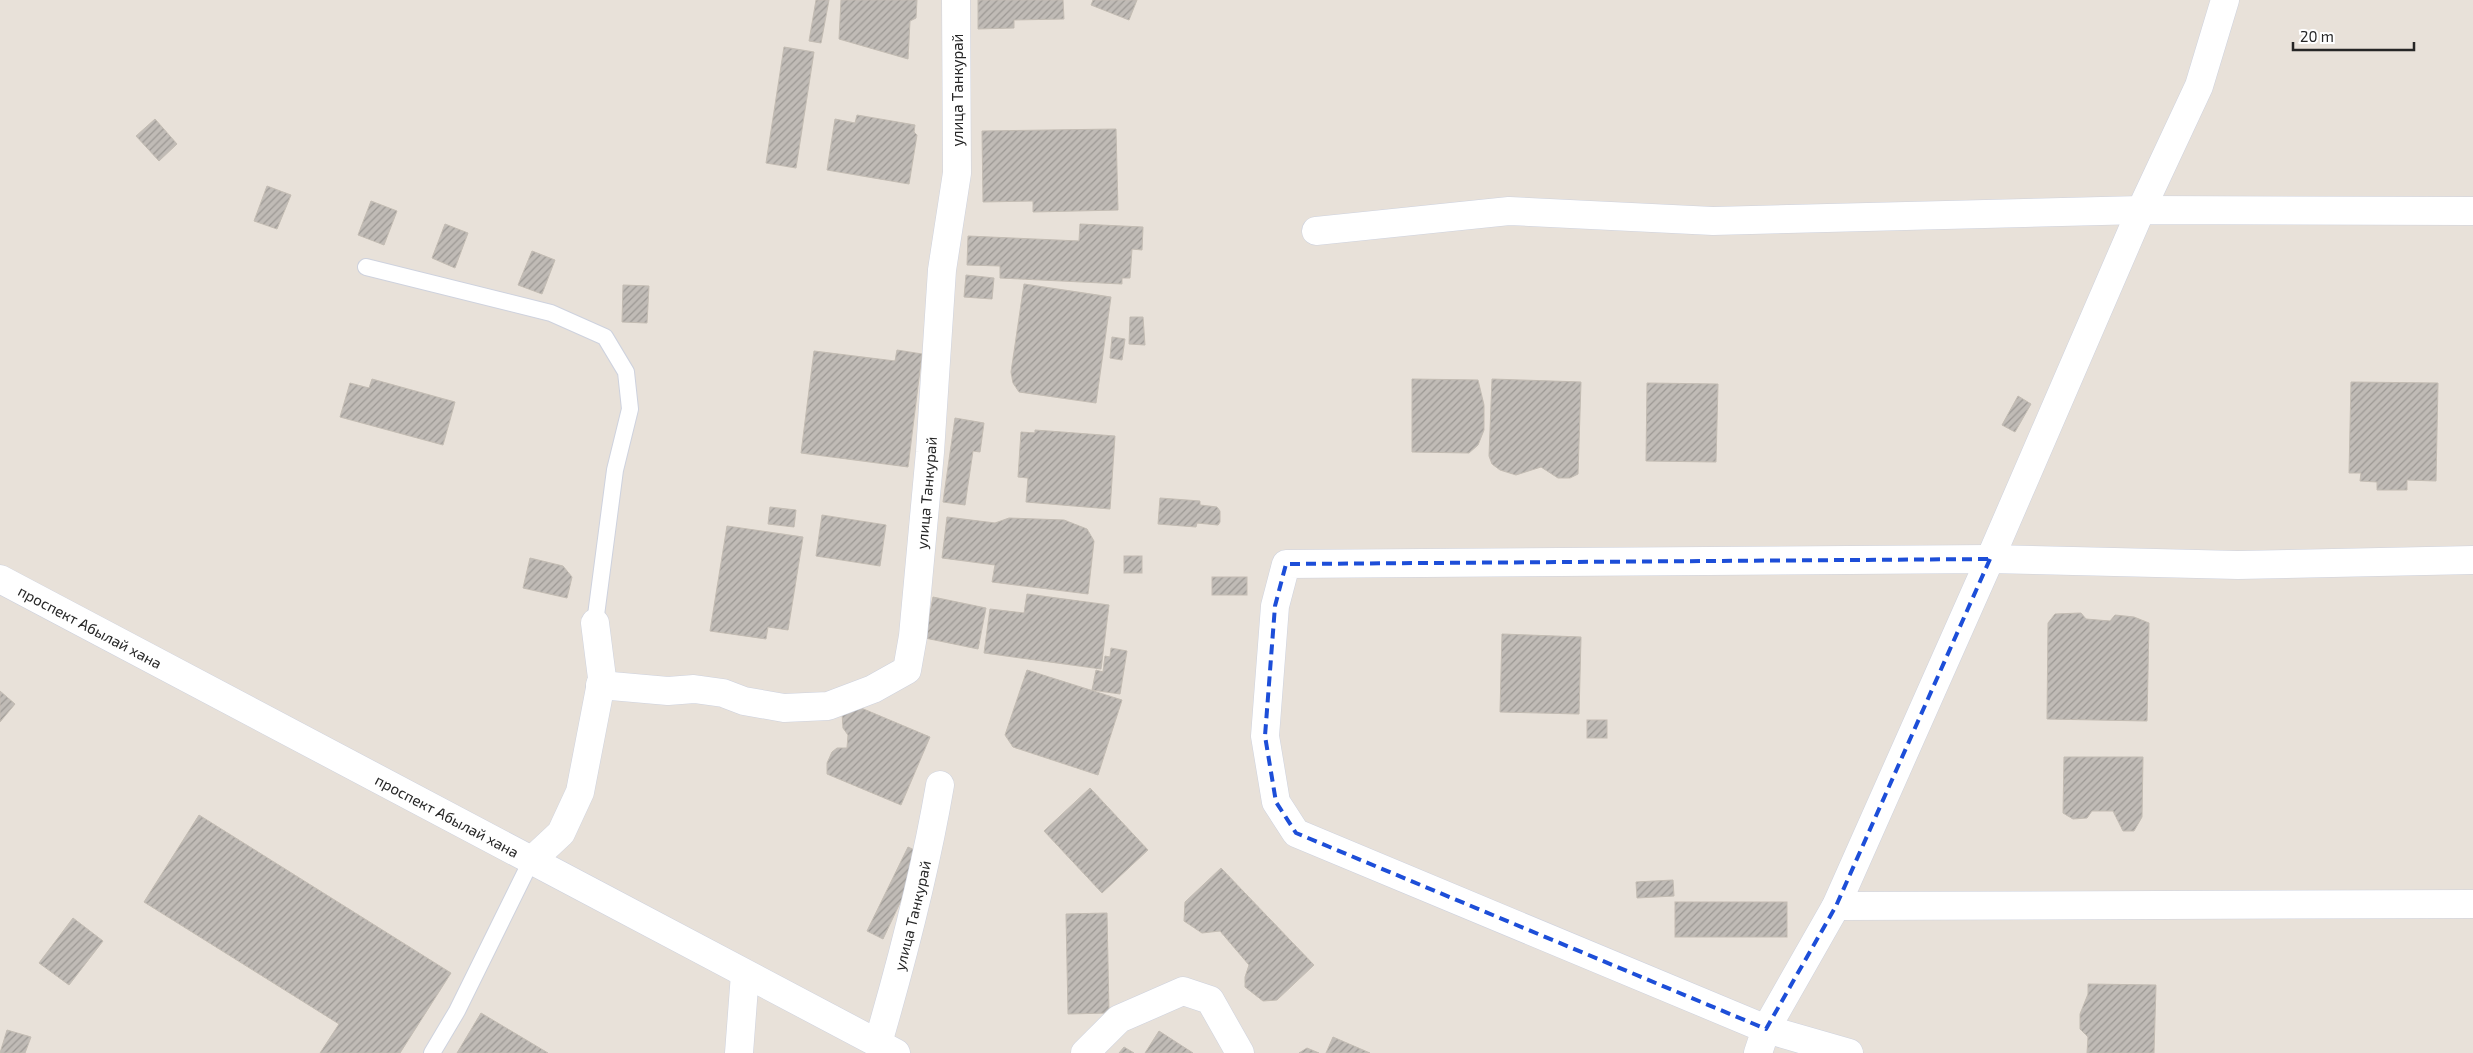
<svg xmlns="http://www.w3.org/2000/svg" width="2473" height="1053" font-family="'Exo 2',sans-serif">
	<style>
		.building { fill: url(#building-hatch); stroke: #c3bcb3 }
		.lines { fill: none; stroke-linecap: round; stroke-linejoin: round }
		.lane-casing { stroke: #ced2de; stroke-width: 18 }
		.street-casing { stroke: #ced2de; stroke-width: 29 }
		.secondary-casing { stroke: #ced2de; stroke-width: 29 }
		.lane { stroke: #fff; stroke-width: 16 }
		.street { stroke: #fff; stroke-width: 28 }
		.secondary { stroke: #fff; stroke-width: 28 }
		.marked { fill: none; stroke: #1d4ed8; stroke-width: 4; stroke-dasharray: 10 6; stroke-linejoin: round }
		.labels { text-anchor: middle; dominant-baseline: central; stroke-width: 4; stroke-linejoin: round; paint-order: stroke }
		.street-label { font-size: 15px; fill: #262626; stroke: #fff }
	</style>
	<defs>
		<pattern id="building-hatch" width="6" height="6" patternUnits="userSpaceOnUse" patternTransform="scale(1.25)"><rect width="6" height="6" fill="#c0bbb6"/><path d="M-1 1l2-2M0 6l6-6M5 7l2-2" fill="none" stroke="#9c9894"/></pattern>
	</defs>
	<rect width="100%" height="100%" fill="#e8e1d9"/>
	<!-- building -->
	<g class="building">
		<path d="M816 0H829L821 43 809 41Z"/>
		<path d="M841 0H917L916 18 910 21 908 59 839 39Z"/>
		<path d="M978 0H1063L1064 19 1014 20V28L978 29Z"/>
		<path d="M1093 0H1137L1129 20 1091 5Z"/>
		<path d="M784 47 814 52 796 168 766 163Z"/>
		<path d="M857 115 915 125 914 132 917 135 909 184 827 170 835 119 855 123Z"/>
		<path d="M155 119 177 144 159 161 136 136Z"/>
		<path d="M1116 129 1118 210 1033 212V201L983 202 982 131Z"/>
		<path d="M267 186 291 195 277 229 254 221Z"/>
		<path d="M371 201 397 211 384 245 358 235Z"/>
		<path d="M445 224 468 233 455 268 432 258Z"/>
		<path d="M1080 224 1143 227 1142 250 1132 249 1130 278H1122V284L1000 278V266L967 265 968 236 1079 241Z"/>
		<path d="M532 251 555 260 542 294 518 285Z"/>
		<path d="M966 275 994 278 992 299 964 297Z"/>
		<path d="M1024 284 1111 297 1096 403 1019 392 1013 383 1011 372Z"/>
		<path d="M623 285 649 286 647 323 622 322Z"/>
		<path d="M1130 317H1143L1145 345 1129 344Z"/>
		<path d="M1112 337 1125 339 1122 360 1110 358Z"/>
		<path d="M897 350 922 354 908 467 801 453 814 351 895 361Z"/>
		<path d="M372 379 455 402 443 445 340 417 350 383 369 388Z"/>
		<path d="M1412 379 1478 380 1484 405V430L1478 445 1469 453 1412 452Z"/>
		<path d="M1492 379 1581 382 1578 474 1570 478H1558L1541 467 1516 475 1500 470 1492 464 1489 456Z"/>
		<path d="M2351 382 2438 383 2436 481 2407 480V490H2377V482L2360 481 2361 473H2349Z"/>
		<path d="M1647 383 1718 384 1716 462 1646 461Z"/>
		<path d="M2018 396 2031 404 2015 432 2002 425Z"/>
		<path d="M955 418 984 423 980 452 973 451 965 505 943 502Z"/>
		<path d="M1035 430 1115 436 1110 509 1026 502 1028 478 1018 477 1021 432 1035 433Z"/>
		<path d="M1160 498 1200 501V505L1217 507 1220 511V522L1218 525 1197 523 1196 527 1158 524Z"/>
		<path d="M770 507 796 510 794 527 768 524Z"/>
		<path d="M822 515 886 525 880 566 816 556Z"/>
		<path d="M947 517 995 523 1009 518 1064 520 1087 529 1094 541 1088 594 992 582 995 565 942 558Z"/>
		<path d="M727 526 803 537 788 630 768 627 766 639 710 631Z"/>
		<rect x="1124" y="556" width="18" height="17"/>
		<path d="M530 558 563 566 572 577 567 598 523 588Z"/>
		<rect x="1212" y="577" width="35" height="18"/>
		<path d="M1027 594 1109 605 1101 669 984 653 990 609 1024 613Z"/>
		<path d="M933 597 986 608 978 649 925 638Z"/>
		<path d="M2081 613 2086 619 2110 621 2115 615 2134 617 2149 623 2147 721 2047 719 2048 623 2055 614Z"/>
		<path d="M1502 634 1581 637 1579 714 1500 712Z"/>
		<path d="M1111 648 1127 651 1120 694 1092 690 1096 670 1103 672 1105 656 1110 657Z"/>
		<path d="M1027 670 1122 700 1098 775 1013 747 1005 735Z"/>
		<path d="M0 691 15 704 0 722Z"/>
		<path d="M854 705 930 737 901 805 827 774V763L832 752 837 748H847L848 735 843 728 842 713Z"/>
		<rect x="1587" y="720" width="20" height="18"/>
		<path d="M2064 757H2143L2142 817 2134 831H2123L2113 811H2092L2087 818 2073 819 2063 813Z"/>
		<path d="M1090 788 1148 850 1102 893 1044 831Z"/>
		<path d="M199 815 451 973 400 1053H320L339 1024 144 902Z"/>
		<path d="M908 847 923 854 883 939 867 931Z"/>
		<path d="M1221 868 1314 965 1277 1000 1263 1001 1245 987V977L1249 965 1220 931 1202 933 1184 921 1185 902Z"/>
		<path d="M1673 880 1674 896 1637 898 1636 882Z"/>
		<rect x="1675" y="902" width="112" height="35"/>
		<path d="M1107 913 1109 1013 1068 1014 1066 914Z"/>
		<path d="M73 918 103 941 69 985 39 963Z"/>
		<path d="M2088 984 2156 985 2154 1053H2087L2088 1037 2080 1029V1014L2088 994Z"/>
		<path d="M481 1013 548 1053H457Z"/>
		<path d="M7 1030 31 1037 25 1053H0Z"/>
		<path d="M1159 1031 1193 1053H1145Z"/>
		<path d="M1333 1037 1370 1053H1326Z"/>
		<path d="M1124 1047 1134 1053H1119Z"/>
		<path d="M1307 1048 1319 1053H1299Z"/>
	</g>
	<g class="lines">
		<defs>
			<g id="lane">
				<path d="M366 267 551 313 605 337 626 372 630 409 615 470 595 623"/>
				<path d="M432 1053 457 1011 531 861"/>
			</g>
			<g id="street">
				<path d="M1316 231 1509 211 1713 221 2141 210 2473 211"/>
				<path id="s1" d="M600 685 668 691 694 689 723 693 744 701 784 708 828 706 873 689 907 670 913 636 930 452 942 270 957 173 956 0"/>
				<path d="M531 861 561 833 580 792 602 678 595 623"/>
				<path d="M1836 906 2473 904"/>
				<path id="s2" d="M878 1043C903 957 925 873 940 785"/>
				<path d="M739 1053 745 974"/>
				<path d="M1085 1053 1119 1019 1183 991 1210 1000 1240 1053"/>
				<path d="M1758 1053 1766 1029 1836 906 1990 559 2141 210 2199 86 2225 0"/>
				<path d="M1849 1053 1766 1029 1296 833 1276 802 1265 736 1275 606 1286 564 1990 559 2238 565 2473 560"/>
			</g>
			<g id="secondary">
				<path id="s3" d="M0 579 896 1053"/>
			</g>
		</defs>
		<!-- lane casing -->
		<use href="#lane" class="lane-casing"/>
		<!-- street casing -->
		<use href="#street" class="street-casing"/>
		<!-- secondary casing -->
		<use href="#secondary" class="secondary-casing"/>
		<!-- lane -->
		<use href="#lane" class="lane"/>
		<!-- street -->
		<use href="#street" class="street"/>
		<!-- secondary -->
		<use href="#secondary" class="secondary"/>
	</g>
	<!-- marked area -->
	<path class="marked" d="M1990 559 1836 906 1766 1029 1296 833 1276 802 1265 736 1275 606 1286 564Z"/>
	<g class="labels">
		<!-- street labels -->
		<g class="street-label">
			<text transform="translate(957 90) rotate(-90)">улица Танкурай</text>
			<text stroke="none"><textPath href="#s1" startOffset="496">улица Танкурай</textPath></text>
			<text stroke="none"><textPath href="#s3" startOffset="102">проспект Абылай хана</textPath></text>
			<text stroke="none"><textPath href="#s3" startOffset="506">проспект Абылай хана</textPath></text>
			<text stroke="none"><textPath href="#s2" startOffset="132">улица Танкурай</textPath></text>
		</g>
	</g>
	<!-- scale -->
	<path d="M2293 42v8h121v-8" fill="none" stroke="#262626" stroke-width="2.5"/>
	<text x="2300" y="42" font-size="15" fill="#262626" stroke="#ffffff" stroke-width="4" paint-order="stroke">20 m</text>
</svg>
